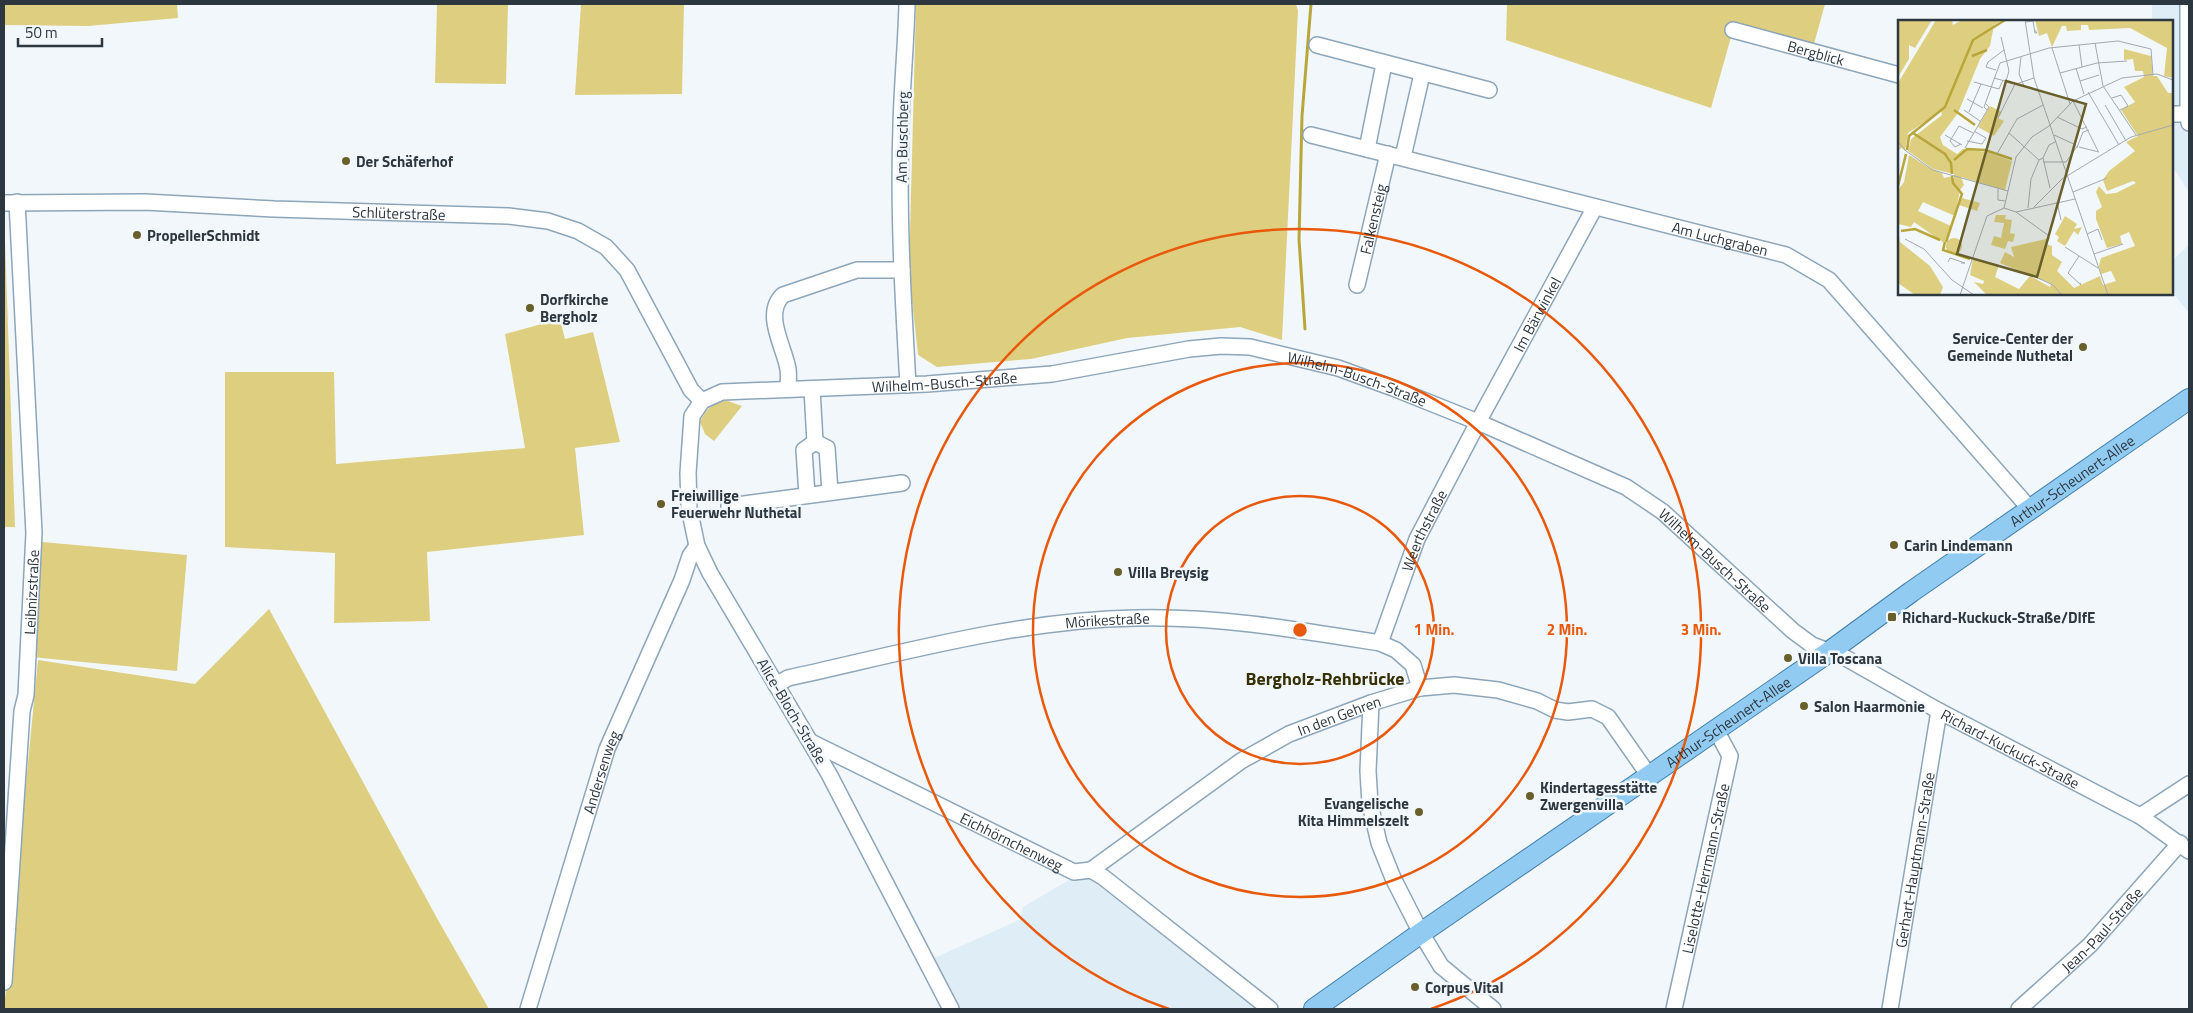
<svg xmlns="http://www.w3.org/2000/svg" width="2193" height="1013" font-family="'Titillium Web',sans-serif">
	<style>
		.built { fill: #dfedf7 }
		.green { fill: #decf80 }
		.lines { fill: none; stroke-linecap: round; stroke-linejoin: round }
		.stream { stroke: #b8a63a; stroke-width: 3 }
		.minor-casing { stroke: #8da6ba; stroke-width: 18 }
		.major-casing { stroke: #4080ad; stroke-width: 22 }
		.minor { stroke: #fff; stroke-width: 15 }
		.major { stroke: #92cbf1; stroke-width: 20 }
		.ring { fill: none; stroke: #e8590c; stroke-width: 2.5 }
		.poi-dot { fill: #685f2b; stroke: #f1f7fb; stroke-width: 2 }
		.labels { text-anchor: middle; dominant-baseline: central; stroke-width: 5; stroke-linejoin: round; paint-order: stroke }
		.street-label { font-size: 15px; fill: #2d3740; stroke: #f1f7fb }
		.poi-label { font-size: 15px; font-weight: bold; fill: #2d3740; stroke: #f1f7fb; text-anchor: start }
		.quarter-label { font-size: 18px; font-weight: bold; fill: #373004; stroke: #f1f7fb }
		.inset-river { fill: none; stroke: #b8a63a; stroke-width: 2.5 }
		.inset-road { fill: none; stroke: #a3aab0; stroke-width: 1 }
		.view { fill: #685f2b; fill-opacity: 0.15; stroke: #685f2b; stroke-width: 2.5 }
		.inset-edge { fill: none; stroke: #2d3740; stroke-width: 2.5 }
		.centre { fill: #e8590c; stroke: #f1f7fb; stroke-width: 2.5 }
		.ring-label { font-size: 15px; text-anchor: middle; font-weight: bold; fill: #e8590c; stroke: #f1f7fb; stroke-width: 5; stroke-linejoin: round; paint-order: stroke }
	</style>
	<rect width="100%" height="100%" fill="#f1f7fb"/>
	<!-- built -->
	<g class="built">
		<path d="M2152 4H2181L2189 11V192L2172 166V21H2152Z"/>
		<path d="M2189 245V313L2172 292V261Z"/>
		<path d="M1091 876 1258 1009H958L932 959 1019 920 1023 907 1074 877Z"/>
	</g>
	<!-- green -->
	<g class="green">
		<path d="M4 4H177L178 18 88 26 4 25Z"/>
		<path d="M437 4H508L506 84 435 83Z"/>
		<path d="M581 4H684L682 94 575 95Z"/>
		<path d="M916 4H1296L1298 11 1282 340 1240 327 1127 338 1031 359 937 367 918 355 909 272Z"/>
		<path d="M1507 4H1825L1812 51 1733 30 1711 108 1506 40Z"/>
		<path d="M4 213 15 527H4Z"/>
		<path d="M560 319 565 339 593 332 620 442 575 448 584 535 427 552 430 621 334 623 335 553 225 547V372H334L336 464 525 448 505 334Z"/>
		<path d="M725 400 742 406 714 441 705 434 700 422C705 410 712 403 725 400Z"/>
		<path d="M42 542 187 555 177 671 31 657Z"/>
		<path d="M269 609 438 920 489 1009H4L38 660 195 684Z"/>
	</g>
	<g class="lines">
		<!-- stream -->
		<path class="stream" d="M1305 329 1299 239 1302 116 1311 4"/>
		<defs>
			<g id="minor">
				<path d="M907 4C906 44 902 85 901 126 898 212 903 299 908 385"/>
				<path d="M2188 4V114L2189 123"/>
				<path id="s1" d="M1733 30 1899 75"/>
				<path d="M1317 45 1489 90"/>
				<path d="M2172 114H2188"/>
				<path id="s2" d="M1311 135 1786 255 1829 280 2031 510"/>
				<path d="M1367 149 1384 64"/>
				<path d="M1403 157 1422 74"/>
				<path id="s3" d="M4 203 145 202 274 209 508 216 548 221 578 231 606 247 627 270 691 390 702 401"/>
				<path id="s4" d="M1357 285 1388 154"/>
				<path d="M788 389C788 383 789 376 788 369 784 346 763 314 783 295L857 270H902"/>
				<path d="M812 389 815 442"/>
				<path d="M815 442 827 448 830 492"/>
				<path d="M807 495 804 450 815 442"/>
				<path d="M729 506 902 483"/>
				<path id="s5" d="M1380 643 1417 539 1484 411 1595 207"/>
				<path id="s6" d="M776 685 788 678C902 653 1018 620 1136 618 1218 616 1299 630 1380 643L1396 650 1413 665 1420 688"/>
				<path d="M1371 703 1368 771 1370 804 1379 843 1393 878 1421 933 1441 966 1493 1009"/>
				<path id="s7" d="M811 742 1074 872 1091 870 1103 877 1270 1009"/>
				<path d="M2140 816 2189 784"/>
				<path id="s8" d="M1091 870 1241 761 1289 734 1371 703 1420 688 1454 685 1498 690 1537 701 1555 710 1568 712 1592 709 1608 717 1650 777"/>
				<path id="s9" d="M4 982 22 711 26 695 34 533 17 202"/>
				<path id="s10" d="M528 1009 607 749 682 580 690 556 697 546"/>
				<path id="s11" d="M951 1009 829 774 710 573 697 546 689 508 688 473 692 416 702 401 722 392 927 384 1052 374 1189 349 1221 346 1250 347 1338 368 1393 388 1478 422 1626 487 1663 512 1793 631 1812 645 1844 657 1939 711 2140 816 2189 851"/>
				<path id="s12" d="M1674 1009 1730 756 1716 730"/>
				<path id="s13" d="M1890 1009 1939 711"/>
				<path id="s14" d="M2019 1009 2090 945 2180 843"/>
			</g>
			<g id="major">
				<path id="s15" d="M1314 1009 1421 933 1829 652 1911 592 2189 399"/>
			</g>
		</defs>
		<!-- minor casing -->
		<use href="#minor" class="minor-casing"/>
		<!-- major casing -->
		<use href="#major" class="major-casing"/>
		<!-- minor -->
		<use href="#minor" class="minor"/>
		<!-- major -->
		<use href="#major" class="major"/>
	</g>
	<!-- distance rings -->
	<g class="ring">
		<circle cx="1300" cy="630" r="134"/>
		<circle cx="1300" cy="630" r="267"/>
		<path d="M1169 1009A401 401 0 1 1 1431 1009"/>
	</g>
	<!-- markers -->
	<g class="poi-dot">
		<circle cx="346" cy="161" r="5"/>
		<circle cx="137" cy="235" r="5"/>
		<circle cx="530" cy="308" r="5"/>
		<circle cx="2083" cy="347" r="5"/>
		<circle cx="661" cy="504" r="5"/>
		<circle cx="1894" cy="545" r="5"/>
		<circle cx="1118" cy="572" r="5"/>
		<rect x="1887" y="612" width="10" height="10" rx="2.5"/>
		<circle cx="1788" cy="658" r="5"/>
		<circle cx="1804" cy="706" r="5"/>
		<circle cx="1530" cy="796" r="5"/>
		<circle cx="1419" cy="812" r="5"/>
		<circle cx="1415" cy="987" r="5"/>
	</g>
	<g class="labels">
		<!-- street labels -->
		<g class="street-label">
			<text stroke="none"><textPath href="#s1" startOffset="86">Bergblick</textPath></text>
			<text transform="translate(902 137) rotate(-89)">Am Buschberg</text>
			<text stroke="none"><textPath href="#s3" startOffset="395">Schlüterstraße</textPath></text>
			<text stroke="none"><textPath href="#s4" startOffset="68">Falkensteig</textPath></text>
			<text stroke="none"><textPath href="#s2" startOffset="422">Am Luchgraben</textPath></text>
			<text stroke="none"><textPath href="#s5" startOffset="365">Im Bärwinkel</textPath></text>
			<text stroke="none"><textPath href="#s11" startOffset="1342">Wilhelm-Busch-Straße</textPath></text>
			<text stroke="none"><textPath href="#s11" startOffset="922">Wilhelm-Busch-Straße</textPath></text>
			<text stroke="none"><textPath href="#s15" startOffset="924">Arthur-Scheunert-Allee</textPath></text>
			<text stroke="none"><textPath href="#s5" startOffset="121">Weerthstraße</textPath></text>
			<text stroke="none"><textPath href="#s11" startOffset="1748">Wilhelm-Busch-Straße</textPath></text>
			<text stroke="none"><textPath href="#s9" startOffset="391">Leibnizstraße</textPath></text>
			<text stroke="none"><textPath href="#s6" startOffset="339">Mörikestraße</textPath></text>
			<text transform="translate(792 711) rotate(59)">Alice-Bloch-Straße</text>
			<text stroke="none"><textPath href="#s8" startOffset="294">In den Gehren</textPath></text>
			<text stroke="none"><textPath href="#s15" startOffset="504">Arthur-Scheunert-Allee</textPath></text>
			<text stroke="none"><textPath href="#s11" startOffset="2101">Richard-Kuckuck-Straße</textPath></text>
			<text stroke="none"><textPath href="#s10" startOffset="248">Andersenweg</textPath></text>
			<text stroke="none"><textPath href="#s7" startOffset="224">Eichhörnchenweg</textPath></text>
			<text stroke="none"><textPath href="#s13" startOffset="151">Gerhart-Hauptmann-Straße</textPath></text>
			<text stroke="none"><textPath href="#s12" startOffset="144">Liselotte-Herrmann-Straße</textPath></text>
			<text stroke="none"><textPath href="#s14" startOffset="115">Jean-Paul-Straße</textPath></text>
		</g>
		<!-- poi labels -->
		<g class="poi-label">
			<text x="356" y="161">Der Schäferhof</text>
			<text x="147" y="235">PropellerSchmidt</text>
			<text x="540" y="299">Dorfkirche<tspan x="540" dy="17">Bergholz</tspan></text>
			<text x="2073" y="338" text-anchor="end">Service-Center der<tspan x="2073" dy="17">Gemeinde Nuthetal</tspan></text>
			<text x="671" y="495">Freiwillige<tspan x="671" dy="17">Feuerwehr Nuthetal</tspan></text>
			<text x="1904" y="545">Carin Lindemann</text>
			<text x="1128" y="572">Villa Breysig</text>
			<text x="1902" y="617">Richard-Kuckuck-Straße/DIfE</text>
			<text x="1798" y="658">Villa Toscana</text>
			<text x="1814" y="706">Salon Haarmonie</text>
			<text x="1540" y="787">Kindertagesstätte<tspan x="1540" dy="17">Zwergenvilla</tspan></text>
			<text x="1409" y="803" text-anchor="end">Evangelische<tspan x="1409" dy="17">Kita Himmelszelt</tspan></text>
			<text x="1425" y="987">Corpus Vital</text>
		</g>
		<!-- quarter labels -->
		<g class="quarter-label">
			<text x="1325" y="678">Bergholz-Rehbrücke</text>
		</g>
	</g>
	<!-- overview -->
	<g transform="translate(1898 20)">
		<rect width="275" height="275" fill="#f1f7fb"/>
		<path d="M0 0H34L17 28 11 25V39L0 57ZM38 0H54L55 5 64 0H104L96 5 92 26 82 39 60 93 42 117 45 125 59 134 65 129 89 132 114 141 107 170 63 157 66 165 62 170 57 196 25 182 20 191 53 206 46 223 16 202 13 207 0 204V170L6 162 11 135 35 150 44 153 46 158 55 156 56 162V154L35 149 10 131 13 119 44 95 43 91 10 113 7 131 4 128 0 130V63ZM137 0H275V58L266 56 269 28 232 8 191 10 190 5H183V10L169 11 168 6H164L154 27 149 13 141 16ZM226 29 253 36 255 56H259L270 73H275V275H89L76 262 85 264 86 261 72 255 75 239 101 245 97 257 121 269 132 256 152 267 153 264 102 243 107 232 116 237 113 227 152 218 148 224 154 226V235L164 242 159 251 176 268 202 256 205 265 218 261 213 251 203 254 201 246 203 238 237 226 231 212 222 216 224 224 209 228 198 199V191L204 187 198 172 201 166 208 174 218 173 238 163 235 161 209 171 205 160 211 151 237 131 228 122 240 116 223 90 237 82 226 67 246 57 245 51H237L235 39 226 40ZM92 86 104 92 100 98 106 101 96 116 80 107ZM64 178 82 183 79 191 61 185ZM98 195H108L107 199 114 200 112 213 117 214 115 222 110 221 107 229 93 225 96 216 103 218 106 203 96 202ZM167 196 179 204 176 209 184 207 180 215 176 211 167 226 159 221 161 217 157 214ZM0 210 2 222 32 246 45 267 42 275H17L0 263ZM48 226a8 8 0 1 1 16 0a8 8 0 1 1-16 0Z" fill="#decf80"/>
		<path class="inset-river" d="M74 36 89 30M56 90 77 105M15 113 47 134 53 143 54 154M9 130 11 116 47 87 75 20 107 0M56 140 69 129 87 130 114 139M0 166 8 134M3 211 17 209 42 220M47 222 45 230 72 239M48 222 64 174 55 163 54 156"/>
		<path class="inset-road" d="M127 0 136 58 210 275M128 2 135 1 137 13H139L137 10M103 17 111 51 108 61M197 23 205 66 238 115M181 25 184 47M154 28 172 84M123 37 121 54 126 66M178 48 186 74M98 50 88 47 90 42 106 30M162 53 199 43 229 41M96 58 118 64 136 58M182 61 201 55M76 62 101 69 105 60M190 72 221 125M214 78 223 75 230 86 222 90M69 79 85 88M175 81 200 131M207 85 228 121M66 90 82 101M89 90 86 87 102 43 151 28 220 21 253 29 255 55M71 92 83 64M159 97 184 109 189 107M100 98 117 64M111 113 141 140M47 115 64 125M156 115 178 125M69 121 84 124 88 118 76 111M0 122 8 131 35 150 110 171M63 124 57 127 52 121 61 106 75 113M180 125 185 112 191 110M181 127 201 132M67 128 91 87 88 84M99 134 119 99 145 85M145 142H168L180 125 179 128M152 168 145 138 151 125 157 122M100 169V180L107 181M175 172 209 158M159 182 163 200M136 187 164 159 233 117 275 105M106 188 118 137 134 117 151 106 175 81 224 58 259 54 275 60M106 188 118 192 177 179M130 188 133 159 141 140 145 138M118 192 151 216M189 214 200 209 204 220M7 219 26 229 54 260 76 275M167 227 200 248M196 234 225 224M181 236 170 253 183 265 182 263M75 238 136 256 155 265 164 275M50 242 52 238 67 243H63M62 275 89 196 106 188"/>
		<path class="view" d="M108 61 188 84 139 257 59 234Z"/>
		<rect width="275" height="275" class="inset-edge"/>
	</g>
	<circle cx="1300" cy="630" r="8" class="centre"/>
	<g class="ring-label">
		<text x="1434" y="635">1 Min.</text>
		<text x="1567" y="635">2 Min.</text>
		<text x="1701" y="635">3 Min.</text>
	</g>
	<!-- border -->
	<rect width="2193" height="1013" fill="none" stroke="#2d3740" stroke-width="10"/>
	<!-- scale -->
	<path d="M18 38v8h84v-8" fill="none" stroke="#2d3740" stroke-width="2.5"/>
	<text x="25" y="38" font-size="15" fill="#2d3740" stroke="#f1f7fb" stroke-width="4" paint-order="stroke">50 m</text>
</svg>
